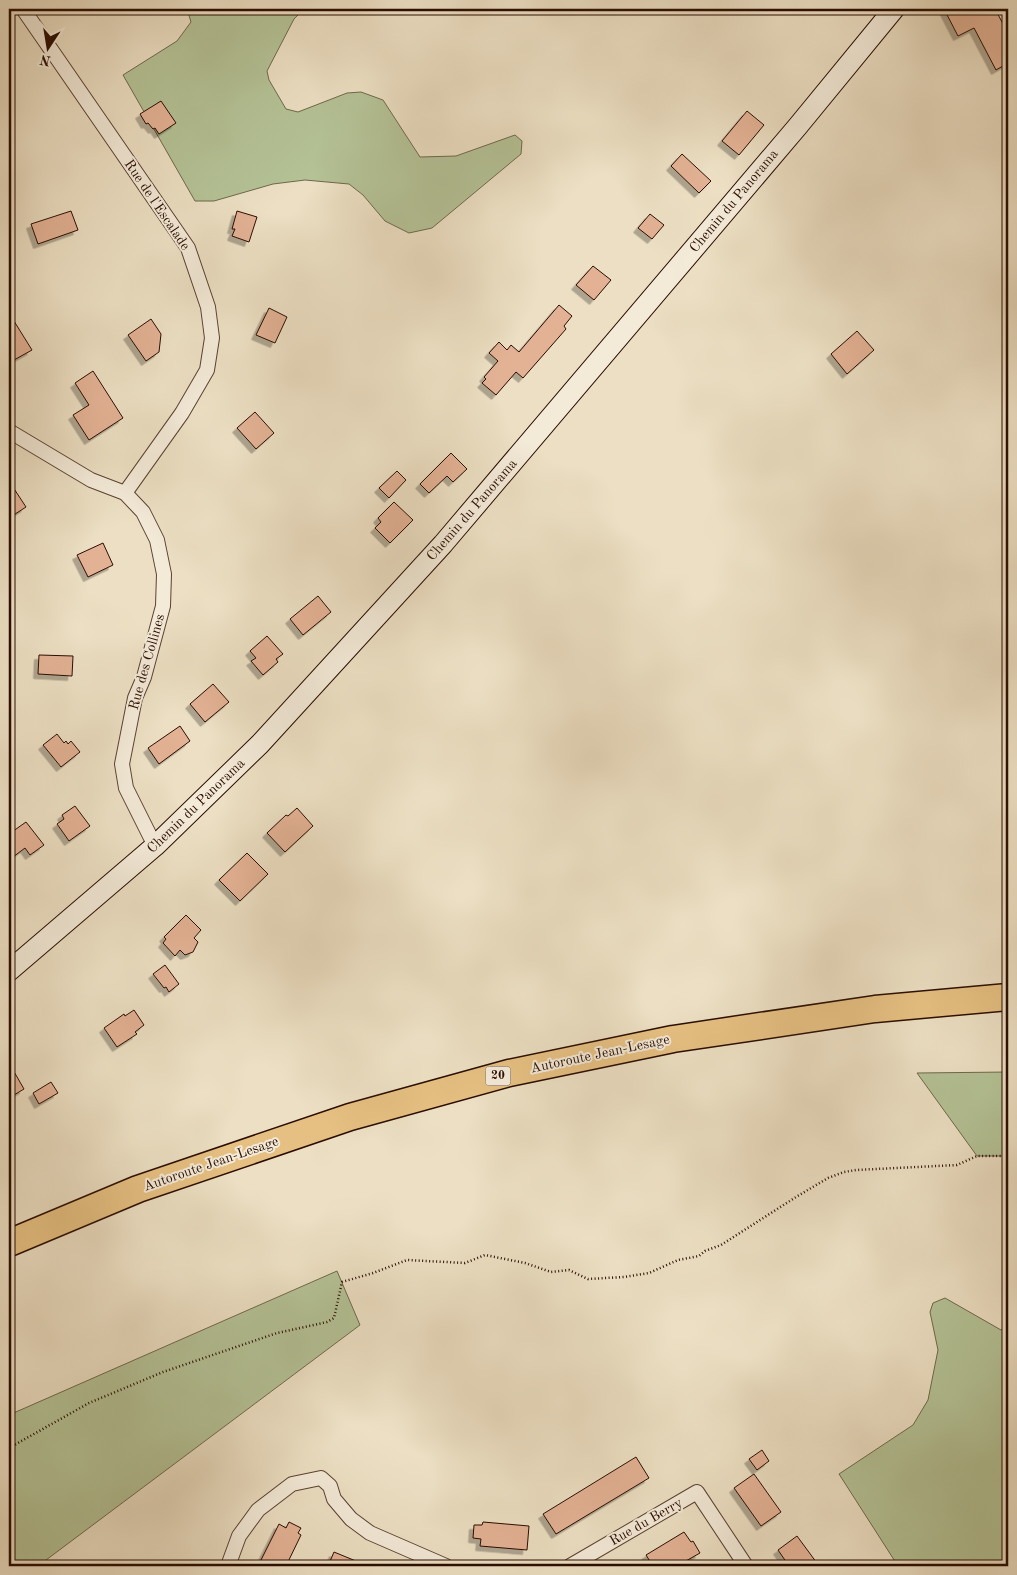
<svg xmlns="http://www.w3.org/2000/svg" width="1017" height="1575" font-family="'Old Standard TT',serif">
	<style>
		.green { fill: #b4c296; stroke: #6f684b }
		.building { fill: #e3b295; stroke: #2a0d00; filter: url(#shadow) }
		.lines { fill: none; stroke-linecap: round; stroke-linejoin: round }
		.street-casing { stroke: #5a4231; stroke-width: 16 }
		.secondary-casing { stroke: #2a0d00; stroke-width: 22 }
		.highway-casing { stroke: #2a0d00; stroke-width: 29 }
		.path { stroke: #2a0d00; stroke-width: 2.5; stroke-dasharray: 1 2.5; stroke-linecap: butt }
		.street { stroke: #f3ead8; stroke-width: 14 }
		.secondary { stroke: #f3ead8; stroke-width: 20 }
		.highway { stroke: #e6c082; stroke-width: 26 }
		.labels { text-anchor: middle; dominant-baseline: central; stroke-width: 4; stroke-linejoin: round; paint-order: stroke }
		.shield { fill: #f3ead8; stroke: #664f41; stroke-width: 1 }
		.shield-label { font-size: 12px; font-weight: bold; fill: #2a0d00 }
		.street-label { font-size: 14px; fill: #2a0d00; stroke: #f3ead8 }
	</style>
	<defs>
		<filter id="shadow"><feDropShadow dx="-4.5" dy="4.5" stdDeviation="0" flood-color="#0004"/></filter>
	</defs>
	<rect width="100%" height="100%" fill="#ecdfc3"/>
	<filter id="stains"><feTurbulence type="fractalNoise" baseFrequency=".004" numOctaves="4"/><feColorMatrix values="0 0 0 0 .2 0 0 0 0 .09 0 0 0 0 .02 0 0 0 .5 -.17"/></filter>
	<radialGradient id="worn" r=".72"><stop offset=".6" stop-color="#630" stop-opacity="0"/><stop offset="1" stop-color="#630" stop-opacity=".3"/></radialGradient>
	<!-- green -->
	<g class="green">
		<path d="M187 9H304L294 19 267 71 269 80 286 109 298 112 347 93 361 92 383 100 420 157 456 156 515 135 522 141 521 154 432 228 409 233 385 221 363 195 349 184 305 180 273 184 214 201H195L123 75 177 41 191 22Z"/>
		<path d="M1008 1072V1156H977L917 1073Z"/>
		<path d="M337 1271 360 1325 38 1566H9V1415Z"/>
		<path d="M945 1298 1001 1330 1008 1326V1566H898L839 1474 913 1425 928 1400 938 1350 930 1312 933 1303Z"/>
	</g>
	<!-- building -->
	<g class="building">
		<path d="M944 9H995L1008 33V63L996 70 974 28 958 36Z"/>
		<path d="M161 101 176 123 159 134 155 128 153 129 148 123 146 124 140 114Z"/>
		<path d="M747 111 764 125 739 155 722 141Z"/>
		<path d="M682 154 711 181 699 193 671 166Z"/>
		<path d="M71 211 78 230 38 244 31 224Z"/>
		<path d="M237 211 257 217 249 242 232 236 235 229H232Z"/>
		<path d="M650 214 664 225 652 239 638 228Z"/>
		<path d="M593 266 611 280 594 300 576 285Z"/>
		<path d="M559 305 572 316 564 326 566 329 523 378 516 372 496 395 482 383 486 379 484 377 498 361 489 353 499 342 507 350 511 345 519 352Z"/>
		<path d="M269 308 287 317 275 343 256 335Z"/>
		<path d="M9 313 32 350 14 360 9 351Z"/>
		<path d="M151 319 161 334 159 352 146 361 128 335Z"/>
		<path d="M857 331 874 350 847 374 831 354Z"/>
		<path d="M93 371 123 418 89 440 73 415 89 405 75 383Z"/>
		<path d="M255 412 274 433 256 449 237 428Z"/>
		<path d="M451 453 467 469 453 482 447 476 429 493 420 484Z"/>
		<path d="M397 471 406 480 389 498 379 488Z"/>
		<path d="M9 481 26 507 9 518Z"/>
		<path d="M394 502 413 520 390 543 375 528 381 522 378 518Z"/>
		<path d="M103 543 113 565 88 577 77 555Z"/>
		<path d="M318 596 331 612 303 635 290 619Z"/>
		<path d="M267 636 283 654 276 659 278 662 263 675 251 661 256 658 250 651Z"/>
		<path d="M39 655 73 656 72 676 38 674Z"/>
		<path d="M213 684 229 702 205 722 190 704Z"/>
		<path d="M180 726 190 741 159 764 148 748Z"/>
		<path d="M57 734 64 743 66 741 68 744 71 741 80 752 61 767 43 745Z"/>
		<path d="M75 806 90 826 69 841 57 824 64 819 62 815Z"/>
		<path d="M297 808 313 826 285 852 267 833 286 815 288 816Z"/>
		<path d="M26 822 44 845 30 855 25 848 9 860V834Z"/>
		<path d="M247 853 268 874 240 901 219 880Z"/>
		<path d="M186 915 201 930 194 938 198 942 193 952 185 955 180 950 175 956 163 943 166 939 164 937Z"/>
		<path d="M165 965 179 984 169 992 166 987 164 988 153 974Z"/>
		<path d="M134 1010 144 1025 135 1032 137 1034 117 1047 104 1028 124 1014 125 1016Z"/>
		<path d="M9 1063 24 1089 9 1098Z"/>
		<path d="M51 1082 58 1093 39 1104 33 1093Z"/>
		<path d="M762 1450 769 1461 757 1470 749 1459Z"/>
		<path d="M636 1457 649 1478 556 1534 543 1514Z"/>
		<path d="M754 1474 781 1512 761 1526 734 1488Z"/>
		<path d="M289 1522 301 1528 298 1533 301 1535 286 1566H258L279 1524 286 1528Z"/>
		<path d="M483 1522 529 1526 527 1550 480 1546 481 1539 473 1538 474 1525H482Z"/>
		<path d="M684 1532 691 1542 693 1541 700 1553 677 1566H653L646 1555Z"/>
		<path d="M797 1536 811 1555 819 1566H789L778 1550Z"/>
		<path d="M334 1552 368 1566H328Z"/>
	</g>
	<g class="lines">
		<defs>
			<g id="street">
				<path d="M23 9 188 248 208 307 212 338 207 370 182 413 125 493"/>
				<path d="M9 431 91 480 125 493 143 512 157 540 164 574 163 606 144 677 135 698 122 764 126 788 155 846"/>
				<path d="M228 1566 239 1536 258 1510 292 1484 321 1478 330 1486 334 1499 351 1519 370 1533 446 1566"/>
				<path d="M570 1566 697 1492 746 1566"/>
			</g>
			<path id="secondary" d="M9 971 155 846 260 744 443 544 798 126 894 9"/>
			<path id="highway" d="M9 1243 138 1189 350 1117 509 1073 673 1039 875 1009 1008 997"/>
		</defs>
		<!-- street casing -->
		<use href="#street" class="street-casing"/>
		<!-- secondary casing -->
		<use href="#secondary" class="secondary-casing"/>
		<!-- highway casing -->
		<use href="#highway" class="highway-casing"/>
		<!-- path -->
		<path class="path" d="M9 1448 89 1403 163 1372 277 1333 327 1322 334 1318 342 1282 373 1273 407 1260 465 1263 485 1255 525 1263 551 1272 569 1270 588 1279 624 1277 649 1273 678 1260 699 1256 705 1251 721 1245 796 1197 828 1178 844 1172 856 1170 957 1165 977 1156H1008"/>
		<!-- street -->
		<use href="#street" class="street"/>
		<!-- secondary -->
		<use href="#secondary" class="secondary"/>
		<!-- highway -->
		<use href="#highway" class="highway"/>
	</g>
	<g class="labels">
		<!-- shield labels -->
		<rect class="shield" x="485.5" y="1066.5" width="25" height="19" rx="4"/>
		<g class="shield-label">
			<text x="498" y="1076">20</text>
		</g>
		<!-- street labels -->
		<g class="street-label">
			<text transform="translate(734 201) rotate(-50)">Chemin du Panorama</text>
			<text transform="translate(157 205) rotate(56)">Rue de l'Escalade</text>
			<text transform="translate(472 510) rotate(-49)">Chemin du Panorama</text>
			<text transform="translate(147 662) rotate(-74)">Rue des Collines</text>
			<text transform="translate(196 806) rotate(-44)">Chemin du Panorama</text>
			<text transform="translate(600 1054) rotate(-12)">Autoroute Jean-Lesage</text>
			<text transform="translate(211 1164) rotate(-19)">Autoroute Jean-Lesage</text>
			<text transform="translate(646 1522) rotate(-30)">Rue du Berry</text>
		</g>
	</g>
	<!-- margin -->
	<rect width="1017" height="1575" fill="none" stroke="#ecdfc3" stroke-width="30"/>
	<rect x="10" y="10" width="997" height="1555" fill="none" stroke="#2a0d00" stroke-width="2.5"/>
	<rect x="15" y="15" width="987" height="1545" fill="none" stroke="#2a0d00"/>
	<!-- north arrow -->
	<g transform="translate(48 48) rotate(192)" stroke="#f3ead8" stroke-width="4" paint-order="stroke">
	<path d="M0-4L9 19L0 12L-9 19Z" fill="#2a0d00"/>
	<text y="-8" font-size="14" font-weight="bold" text-anchor="middle" fill="#2a0d00">N</text>
	</g>
	<rect width="100%" height="100%" filter="url(#stains)"/>
	<rect width="100%" height="100%" fill="url(#worn)"/>
</svg>
